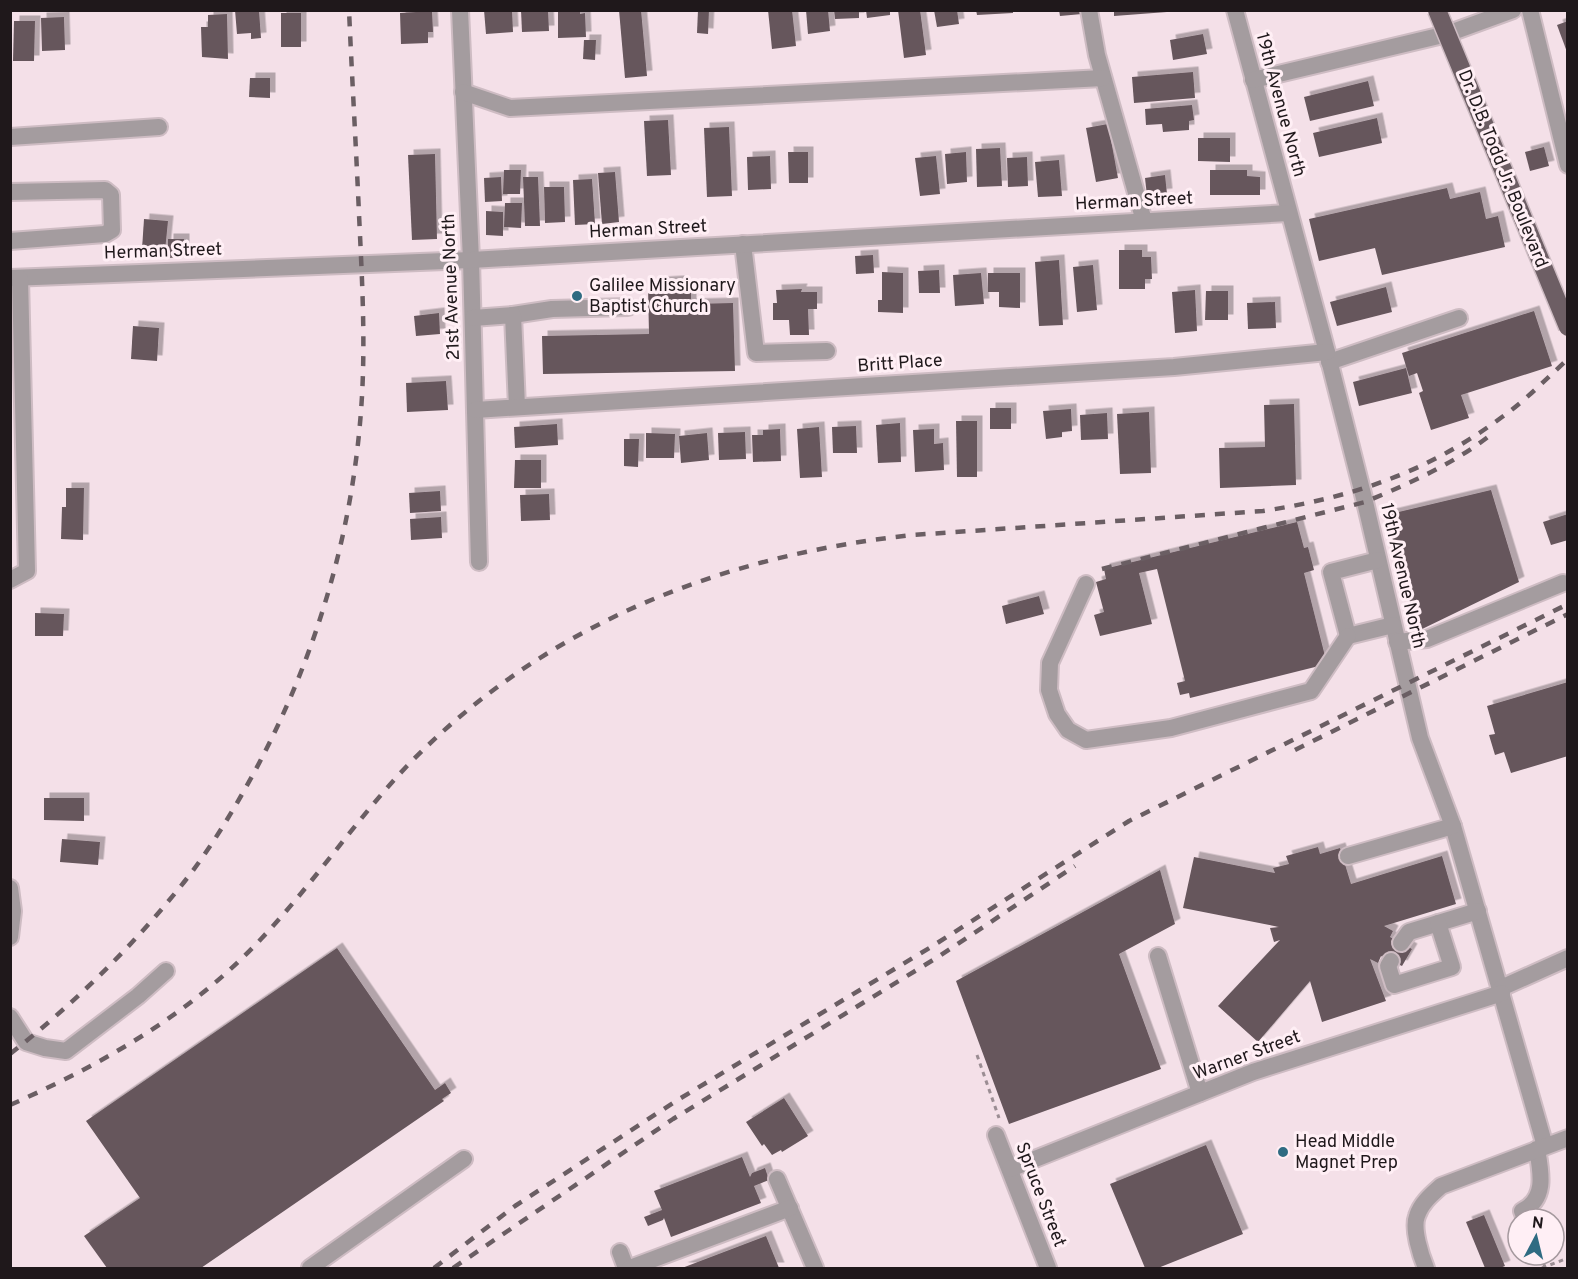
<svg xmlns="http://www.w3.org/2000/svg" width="1578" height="1279" font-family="Overpass,sans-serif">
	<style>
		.building { fill: #66565c; filter: url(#shadow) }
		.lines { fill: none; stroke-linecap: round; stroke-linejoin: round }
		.minor-casing { stroke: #cebcc3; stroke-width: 20 }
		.path { stroke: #9b8d93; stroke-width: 3; stroke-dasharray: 4.5 4.5; stroke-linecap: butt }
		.minor { stroke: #a49c9f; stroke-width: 16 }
		.rail { stroke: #6a5e63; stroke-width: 4.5; stroke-dasharray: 10 10; stroke-linecap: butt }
		.major-bridge-casing { stroke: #cebcc3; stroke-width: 21; stroke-linecap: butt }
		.major-bridge { stroke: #6d5e64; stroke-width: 18 }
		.poi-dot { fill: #2f6b82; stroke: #ffeff5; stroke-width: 2 }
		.labels { text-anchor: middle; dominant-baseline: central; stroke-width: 6; stroke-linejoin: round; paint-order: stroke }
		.street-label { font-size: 18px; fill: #1f181b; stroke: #ffeff5 }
		.poi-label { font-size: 18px; fill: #1f181b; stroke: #ffeff5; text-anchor: start }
	</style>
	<defs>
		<filter id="shadow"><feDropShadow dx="5.5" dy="-5.5" stdDeviation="0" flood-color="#0004"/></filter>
	</defs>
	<rect width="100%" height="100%" fill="#f4e0e8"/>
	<!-- building -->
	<g class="building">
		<path d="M235 10 259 11 261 38 251 39V33L237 34Z"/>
		<path d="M484 10H512L513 32 486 34Z"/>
		<path d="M521 10H548L549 31 522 32Z"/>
		<path d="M558 10H580V14L585 13 586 37 558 38Z"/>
		<path d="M619 10H641L647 76 625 78Z"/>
		<path d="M698 10H709L708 34 697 33Z"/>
		<path d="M768 10H792L796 46 772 49Z"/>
		<path d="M806 10H828L830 31 808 34Z"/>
		<path d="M834 10H859V18L835 19Z"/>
		<path d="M866 10H890V15L867 18Z"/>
		<path d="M898 10H920L926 55 904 58Z"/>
		<path d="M934 10H957L959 24 937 27Z"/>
		<path d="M976 10H1013V13L977 15Z"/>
		<path d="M1059 10H1082V14L1060 16Z"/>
		<path d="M1114 10H1167V12L1114 16Z"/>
		<path d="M432 11 433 32H428V43L401 44 400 13Z"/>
		<rect x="281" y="13" width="20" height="34"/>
		<path d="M227 14 228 59 202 57 201 27H208V15Z"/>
		<path d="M64 17 65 50 42 51 41 18Z"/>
		<path d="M14 21H35L34 61H13Z"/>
		<path d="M1568 21V52H1567L1557 25Z"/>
		<path d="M1203 34 1207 54 1173 60 1170 40Z"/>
		<path d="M584 40H596L595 60 583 59Z"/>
		<path d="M1193 72 1195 98 1134 103 1132 77Z"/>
		<path d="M250 78H270V98L249 97Z"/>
		<path d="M1368 81 1374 106 1310 121 1304 97Z"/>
		<path d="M1192 105 1194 120 1189 121V130L1163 132 1162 124 1146 125 1145 109Z"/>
		<path d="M1377 118 1382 143 1319 157 1313 133Z"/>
		<path d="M668 120 671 175 647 176 644 121Z"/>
		<path d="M1108 124 1118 178 1096 182 1086 128Z"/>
		<path d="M729 127 732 196 707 197 704 128Z"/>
		<path d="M1198 138H1230V162L1198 161Z"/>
		<path d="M1544 147 1549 166 1530 171 1525 152Z"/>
		<path d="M1000 148 1002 186 977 187 976 149Z"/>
		<path d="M788 152H808V183H789Z"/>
		<path d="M966 152 967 182 947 184 945 154Z"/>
		<path d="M435 154 437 239 412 240 408 155Z"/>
		<path d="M770 156 771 189 748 190 747 157Z"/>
		<path d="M936 156 940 194 920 196 915 158Z"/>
		<path d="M1027 157 1028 186 1008 187 1007 158Z"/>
		<path d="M1059 160 1062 196 1038 197 1035 162Z"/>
		<path d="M504 170H521L520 194H503Z"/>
		<path d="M1210 170H1247V176L1260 177V195H1210Z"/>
		<path d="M615 172 619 222 602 224 598 173Z"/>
		<path d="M1165 175 1167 194 1147 196 1145 178Z"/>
		<path d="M501 177 502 201 485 202 484 178Z"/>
		<path d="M523 177H538L540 226H525Z"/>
		<path d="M592 179 595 224 575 225 573 180Z"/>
		<path d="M544 187H564L565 222 545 223Z"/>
		<path d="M1447 188 1450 199 1480 192 1486 219 1498 216 1505 247 1382 275 1375 248 1319 261 1309 219Z"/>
		<path d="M505 203H522L521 228 504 227Z"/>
		<path d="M486 211 503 212V236L486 235Z"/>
		<path d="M144 219 168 221 165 251 142 249Z"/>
		<path d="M168 239H184V257L168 258Z"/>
		<path d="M1119 250H1142V257H1151L1152 279H1145V289H1119Z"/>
		<path d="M873 255 874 273 856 274 855 256Z"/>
		<path d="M1059 260 1063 325 1039 326 1035 262Z"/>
		<path d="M1093 265 1097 310 1077 312 1073 267Z"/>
		<path d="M939 270 940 293H919L918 271Z"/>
		<path d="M882 272 903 273V313L878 312V300H882Z"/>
		<path d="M981 273 984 304 955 306 953 275Z"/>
		<path d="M988 273H1020V308L999 307V292H988Z"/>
		<path d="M679 281 680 286H691V304L733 303 735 371 543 374 542 336 649 334 648 287H662V282Z"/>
		<path d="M1386 287 1392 312 1337 326 1330 302Z"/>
		<path d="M802 289 801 292H817V309H808L809 335H790L789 320H773V303H777L776 290Z"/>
		<path d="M1195 290 1197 331 1175 333 1172 292Z"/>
		<path d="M1206 291H1228V320H1205Z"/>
		<path d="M1275 302 1276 328 1248 329 1247 303Z"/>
		<path d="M1534 311 1552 366 1461 395 1469 418 1431 430 1419 393 1423 391 1417 373 1409 376 1402 353Z"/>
		<path d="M439 313 440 334 416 336 414 316Z"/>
		<path d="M133 326 159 328 157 361 131 359Z"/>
		<path d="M1406 368 1412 393 1359 406 1353 382Z"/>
		<path d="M446 381 448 410 407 412 406 383Z"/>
		<path d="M1294 404 1296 485 1220 488 1219 448 1265 447 1264 405Z"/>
		<rect x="990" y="408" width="21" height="21"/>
		<path d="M1071 409 1072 431 1062 432V437L1046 439 1043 411Z"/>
		<path d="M1149 412 1151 473 1120 474 1117 414Z"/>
		<path d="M1107 413 1108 439 1081 440 1080 415Z"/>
		<path d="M956 421H977V477H957Z"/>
		<path d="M900 423 901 462 878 463 876 425Z"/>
		<path d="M557 424 558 445 515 448 514 427Z"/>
		<path d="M856 426 857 453H833L832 427Z"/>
		<path d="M819 427 822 477 800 478 797 429Z"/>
		<path d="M780 429 781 461 753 462 752 435H763V430Z"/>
		<path d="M934 429V444L943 443 944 470 915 472 913 430Z"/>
		<path d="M745 432 746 459 719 460 718 433Z"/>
		<path d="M646 433 675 434 674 458H646Z"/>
		<path d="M707 433 709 460 681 463 679 436Z"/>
		<path d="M624 439H639L638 467 624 466Z"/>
		<path d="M515 460H541V488H514Z"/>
		<path d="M66 488H84L83 540 61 539 62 507H66Z"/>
		<path d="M1491 490 1519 582 1418 631 1386 515Z"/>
		<path d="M440 491 441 511 410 513 409 493Z"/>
		<path d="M549 494 550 520 521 521 520 495Z"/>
		<path d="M1568 514V540L1551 545 1543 522Z"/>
		<path d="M441 517 442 538 411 540 410 519Z"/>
		<path d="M1297 522 1304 548 1308 547 1314 570 1304 573 1327 664 1190 698 1189 693 1180 695 1177 683 1185 681 1157 569 1139 573 1152 624 1100 636 1094 615 1104 612 1096 582 1106 579 1104 569Z"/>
		<path d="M1039 596 1044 614 1006 624 1002 606Z"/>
		<path d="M35 613 64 614 63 636H35Z"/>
		<path d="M1568 682V756L1511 773 1504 752 1495 755 1489 735 1495 734 1487 706Z"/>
		<path d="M44 798H84V821L44 820Z"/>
		<path d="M62 839 100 842 98 865 60 862Z"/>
		<path d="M1318 847 1320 854 1340 848 1351 884 1442 856 1456 904 1384 926 1393 931 1390 937 1412 949 1402 966 1381 956 1378 963 1370 959 1386 1001 1322 1022 1310 981 1258 1042 1218 1006 1280 940 1274 942 1270 928 1279 927 1183 908 1194 857 1275 873 1273 868 1289 864 1286 856Z"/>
		<path d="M1160 870 1175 924 1119 954 1161 1069 1009 1124 956 981Z"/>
		<path d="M337 948 435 1090 445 1083 451 1093 442 1099 444 1101 201 1268H107L84 1236 140 1198 86 1121Z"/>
		<path d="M784 1098 808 1136 782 1152 781 1150 772 1155 764 1144 762 1146 746 1122Z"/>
		<path d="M1206 1145 1243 1234 1158 1268H1145L1110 1184Z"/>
		<path d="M742 1157 750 1177 752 1173 765 1168 769 1180 754 1186 761 1203 671 1237 664 1218 663 1220 648 1226 644 1217 662 1210 654 1191Z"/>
		<path d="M1484 1215 1505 1266 1500 1268H1485L1466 1222Z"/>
		<path d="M766 1236 779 1268H682Z"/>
	</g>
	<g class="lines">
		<defs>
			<g id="minor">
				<path d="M460 10 471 260 479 562"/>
				<path d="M1089 10 1097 55 1144 221"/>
				<path d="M1235 10 1327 352 1365 502 1420 738 1453 826 1545 1146"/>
				<path d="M1530 10 1568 165"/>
				<path d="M1253 80 1447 34 1513 10"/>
				<path d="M463 92 510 108 1103 78"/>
				<path d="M10 137 159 127"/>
				<path d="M10 192 105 190 111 195 112 230 105 234 10 241"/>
				<path d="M743 244 756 353 827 351"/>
				<path d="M10 278 471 260 1288 213"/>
				<path d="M513 315 552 309 628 307"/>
				<path d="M473 318 513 315 517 407"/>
				<path d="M1329 362 1459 318"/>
				<path d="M475 410 1174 367 1327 352"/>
				<path d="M1378 560 1331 572 1348 636 1393 625"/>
				<path d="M10 580 27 571 20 278"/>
				<path d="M1086 584 1050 663 1049 690 1057 714 1068 730 1086 740 1171 728 1311 691 1348 636"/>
				<path d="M1397 642 1427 639 1563 583"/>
				<path d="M1348 856 1453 826"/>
				<path d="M10 888 13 911 10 937"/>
				<path d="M1401 943 1409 932 1478 911"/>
				<path d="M1158 956 1200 1093"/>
				<path d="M1391 961 1388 966 1394 985 1452 967 1438 923"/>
				<path d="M1501 988 1568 958"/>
				<path d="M10 1017 26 1042 45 1048 66 1051 138 996 166 971"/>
				<path d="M996 1135 1048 1268"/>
				<path d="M1010 1169 1253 1072 1502 993"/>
				<path d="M777 1179 815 1268"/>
				<path d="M1525 1219 1522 1211C1547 1199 1541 1172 1537 1149"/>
				<path d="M620 1252 626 1268"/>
				<path d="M310 1268 464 1159"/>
				<path d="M630 1268 790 1208"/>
				<path d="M1426 1268C1421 1256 1412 1229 1417 1216 1421 1203 1432 1194 1441 1186L1568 1138"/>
			</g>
		</defs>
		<!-- minor casing -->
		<use href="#minor" class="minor-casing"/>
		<!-- path -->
		<g class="path">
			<path d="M977 1055 999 1118"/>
			<path d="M1540 1255 1545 1267"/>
			<path d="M1542 1268 1568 1258"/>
		</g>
		<!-- minor -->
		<use href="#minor" class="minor"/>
		<!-- rail -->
		<g class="rail">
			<path d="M1102 569 1365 502C1410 483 1454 464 1493 433"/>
			<path d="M1295 750 1568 614"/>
			<path d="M10 1054C71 1006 127 952 176 892 201 862 222 829 241 796 309 678 351 547 361 411 366 346 362 279 359 214 356 146 352 78 349 10"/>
			<path d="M10 1105C103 1064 192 1013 261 939 313 884 355 821 407 766 544 625 719 556 912 535L1263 511C1354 497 1428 472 1502 417 1526 400 1546 379 1568 359"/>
			<path d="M434 1268 515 1206 676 1101 931 947 1129 821 1568 604"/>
			<path d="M453 1268 673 1119 938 957 1075 866"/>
		</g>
		<defs>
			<path id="major-bridge" d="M1437 10 1568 327"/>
		</defs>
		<!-- major-bridge casing -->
		<use href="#major-bridge" class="major-bridge-casing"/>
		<!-- major-bridge -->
		<use href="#major-bridge" class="major-bridge"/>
	</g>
	<!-- markers -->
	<g class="poi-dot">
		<circle cx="577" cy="296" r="6"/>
		<circle cx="1283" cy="1152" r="6"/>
	</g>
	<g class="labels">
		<!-- street labels -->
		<g class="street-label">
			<text transform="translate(1280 105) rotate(75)">19th Avenue North</text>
			<text transform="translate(1502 169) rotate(68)">Dr. D.B. Todd Jr. Boulevard</text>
			<text transform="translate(1134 202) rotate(-3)">Herman Street</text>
			<text transform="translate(648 230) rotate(-3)">Herman Street</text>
			<text transform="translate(163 252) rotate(-2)">Herman Street</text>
			<text transform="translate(452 287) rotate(-92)">21st Avenue North</text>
			<text transform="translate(900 364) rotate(-4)">Britt Place</text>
			<text transform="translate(1402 576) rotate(77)">19th Avenue North</text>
			<text transform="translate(1247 1056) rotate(-20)">Warner Street</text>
			<text transform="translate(1040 1195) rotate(69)">Spruce Street</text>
		</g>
		<!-- poi labels -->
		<g class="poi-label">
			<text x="589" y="286">Galilee Missionary<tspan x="589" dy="21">Baptist Church</tspan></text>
			<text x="1295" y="1142">Head Middle<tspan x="1295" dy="21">Magnet Prep</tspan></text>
		</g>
	</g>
	<!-- border -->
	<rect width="1578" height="1279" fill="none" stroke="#1f181b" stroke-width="24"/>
	<!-- north arrow -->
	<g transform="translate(1536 1237) rotate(7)"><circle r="28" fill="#ffeff5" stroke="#a5999e" stroke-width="1.5"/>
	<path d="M0-4.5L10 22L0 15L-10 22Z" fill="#2f6b82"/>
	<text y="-9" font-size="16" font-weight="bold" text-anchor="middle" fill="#1f181b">N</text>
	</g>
</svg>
